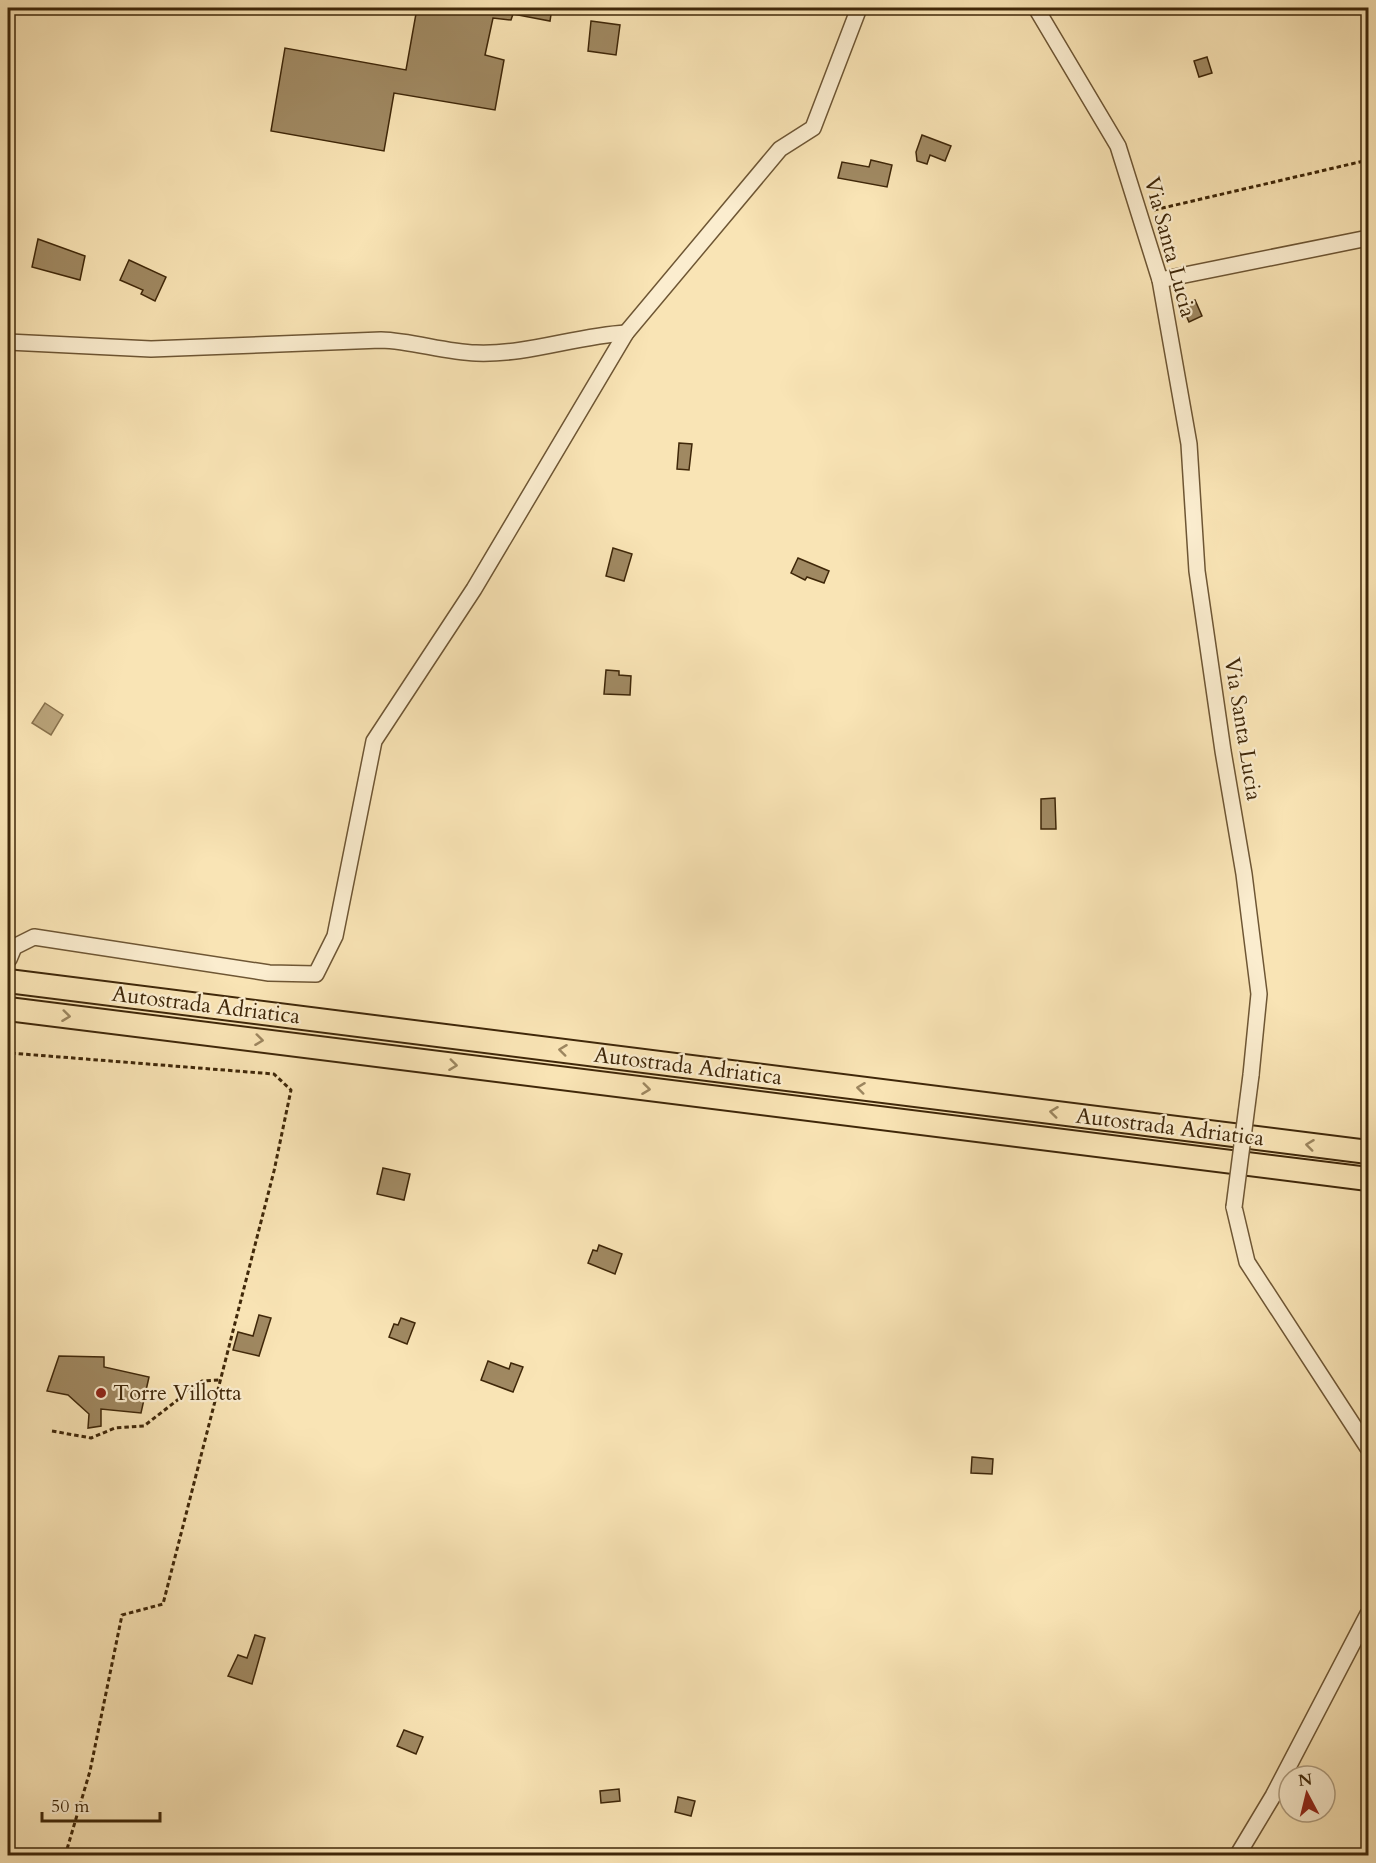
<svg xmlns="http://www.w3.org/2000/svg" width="1376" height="1863" font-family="Cardo,serif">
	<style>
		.water { fill: #baa47b; stroke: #89724d; stroke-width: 1.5 }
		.building { fill: #a08962; stroke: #3f2709; stroke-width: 1.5 }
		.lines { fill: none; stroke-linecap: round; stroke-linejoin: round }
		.minor-casing { stroke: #6e5634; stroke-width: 18 }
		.highway-casing { stroke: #3f2709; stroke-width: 26 }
		.path { stroke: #3f2709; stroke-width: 3; stroke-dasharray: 4.5 3; stroke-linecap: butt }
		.minor { stroke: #fbedcf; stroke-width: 15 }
		.highway { stroke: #f9e4b5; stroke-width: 22 }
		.minor-bridge-casing { stroke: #6e5634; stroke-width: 18; stroke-linecap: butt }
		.minor-bridge { stroke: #fbedcf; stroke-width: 15 }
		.oneway { stroke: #9c865f }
		.poi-dot { fill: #8f2418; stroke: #fbedcf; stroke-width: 2 }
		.labels { text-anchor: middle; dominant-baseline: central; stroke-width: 4.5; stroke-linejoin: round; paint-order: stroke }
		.street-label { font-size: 22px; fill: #3f2709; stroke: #fbedcf }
		.poi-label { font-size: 22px; fill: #3f2709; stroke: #fbedcf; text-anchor: start }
	</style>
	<rect width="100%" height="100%" fill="#f9e4b5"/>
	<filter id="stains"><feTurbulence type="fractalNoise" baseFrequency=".00333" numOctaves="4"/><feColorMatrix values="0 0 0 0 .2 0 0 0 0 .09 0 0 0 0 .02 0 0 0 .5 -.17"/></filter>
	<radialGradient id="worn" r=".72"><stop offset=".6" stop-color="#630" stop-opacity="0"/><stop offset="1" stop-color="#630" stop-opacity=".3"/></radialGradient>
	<!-- water -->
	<path class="water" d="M45 703 63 715 51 735 32 723Z"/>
	<!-- building -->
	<g class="building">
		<path d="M417 8H552L550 21 513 14 511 20 493 18 485 55 504 60 495 110 394 93 384 151 271 131 285 48 406 70Z"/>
		<path d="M591 21 620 25 616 55 588 51Z"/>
		<path d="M1207 57 1212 73 1199 77 1194 61Z"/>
		<path d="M922 135 951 146 945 161 930 155 927 164 917 161 916 152Z"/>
		<path d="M871 160 892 165 887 187 838 178 842 162 869 167Z"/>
		<path d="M38 239 85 256 80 280 32 267Z"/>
		<path d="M129 260 166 277 155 301 141 294 143 290 120 280Z"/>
		<path d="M1195 300 1202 316 1189 322 1182 306Z"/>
		<path d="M679 443 692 444 689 470 677 469Z"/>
		<path d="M613 548 632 554 624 581 606 576Z"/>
		<path d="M798 558 829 571 824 583 807 577 805 580 791 573Z"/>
		<path d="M606 670 619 671V675L631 676 630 695 604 694Z"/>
		<path d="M1055 798 1056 829H1041V799Z"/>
		<path d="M383 1168 410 1174 404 1200 377 1194Z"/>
		<path d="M599 1245 622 1254 615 1274 588 1263 593 1250 597 1251Z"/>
		<path d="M259 1315 271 1318 259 1356 233 1350 238 1332 253 1336Z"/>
		<path d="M401 1318 415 1323 407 1344 389 1337 394 1324 398 1325Z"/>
		<path d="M59 1356 104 1357V1367L149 1377 141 1413 101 1409V1426L88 1428 89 1414 68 1395 47 1391Z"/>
		<path d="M488 1361 509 1369 511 1363 523 1367 513 1392 481 1380Z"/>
		<path d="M972 1457 993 1459 992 1474 971 1473Z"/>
		<path d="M255 1635 265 1638 252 1684 228 1676 238 1655 247 1658Z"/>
		<path d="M404 1730 423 1737 416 1754 397 1746Z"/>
		<path d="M619 1789 620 1801 601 1803 600 1791Z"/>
		<path d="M678 1797 695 1801 691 1816 675 1812Z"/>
	</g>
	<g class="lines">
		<defs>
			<g id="minor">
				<path d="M1036 8 1118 146 1160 280 1189 444 1197 571 1223 751 1244 874 1259 994 1251 1075"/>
				<path d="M1160 280 1368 238"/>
				<path d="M8 342 151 349 381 340C413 341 444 352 476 353 528 355 575 336 626 333"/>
				<path d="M9 959 14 947 34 937 269 973 316 974 335 936 374 741 474 589 626 333 780 149 813 128 859 8"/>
				<path d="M1234 1207 1247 1262 1368 1448"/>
				<path d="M1237 1856 1273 1796 1368 1614"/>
			</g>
			<g id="highway">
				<path d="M8 981 1368 1152"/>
				<path d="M8 1009 1368 1179"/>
			</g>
		</defs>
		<!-- minor casing -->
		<use href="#minor" class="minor-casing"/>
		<!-- highway casing -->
		<use href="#highway" class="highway-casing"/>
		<!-- path -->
		<g class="path">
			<path d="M1154 210 1368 160"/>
			<path d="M8 1047 10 1053 274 1074 291 1090 274 1171 163 1604 122 1615 90 1771 65 1856"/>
			<path d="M52 1431 91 1438 115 1428 144 1426 202 1381 219 1380"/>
		</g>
		<!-- minor -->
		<use href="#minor" class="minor"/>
		<!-- highway -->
		<use href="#highway" class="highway"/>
		<defs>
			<path id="minor-bridge" d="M1234 1207 1251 1075"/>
		</defs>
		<!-- minor-bridge casing -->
		<use href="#minor-bridge" class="minor-bridge-casing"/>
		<!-- minor-bridge -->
		<use href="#minor-bridge" class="minor-bridge"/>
	</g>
	<!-- one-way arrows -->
	<defs><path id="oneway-chevron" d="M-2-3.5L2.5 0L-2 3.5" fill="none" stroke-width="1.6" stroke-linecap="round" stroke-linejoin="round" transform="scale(1.5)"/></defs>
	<g class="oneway">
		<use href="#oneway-chevron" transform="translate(66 1016) rotate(7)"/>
		<use href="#oneway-chevron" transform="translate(259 1040) rotate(7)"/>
		<use href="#oneway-chevron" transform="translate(563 1050) rotate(-173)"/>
		<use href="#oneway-chevron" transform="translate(453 1065) rotate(7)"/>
		<use href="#oneway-chevron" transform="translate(861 1088) rotate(-173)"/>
		<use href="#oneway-chevron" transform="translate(646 1089) rotate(7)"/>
		<use href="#oneway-chevron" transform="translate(1054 1112) rotate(-173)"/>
		<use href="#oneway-chevron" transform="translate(1310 1145) rotate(-173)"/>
	</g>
	<!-- markers -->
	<circle class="poi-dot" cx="101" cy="1393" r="6"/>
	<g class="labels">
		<!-- street labels -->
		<g class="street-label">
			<text transform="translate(1170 247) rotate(75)">Via Santa Lucia</text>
			<text transform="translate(1243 729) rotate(81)">Via Santa Lucia</text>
			<text transform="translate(206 1005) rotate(7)">Autostrada Adriatica</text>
			<text transform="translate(688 1066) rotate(7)">Autostrada Adriatica</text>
			<text transform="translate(1170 1127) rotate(7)">Autostrada Adriatica</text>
		</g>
		<!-- poi labels -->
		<g class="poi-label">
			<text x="113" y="1393">Torre Villotta</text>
		</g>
	</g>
	<!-- margin -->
	<rect width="1376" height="1863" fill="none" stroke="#f9e4b5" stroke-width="30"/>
	<rect x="9" y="9" width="1358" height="1845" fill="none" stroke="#3f2709" stroke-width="3"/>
	<rect x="15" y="15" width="1346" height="1833" fill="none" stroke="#3f2709" stroke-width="1.5"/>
	<!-- north arrow -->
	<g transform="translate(1307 1794) rotate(353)"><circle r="28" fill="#fbedcf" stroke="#b09e80" stroke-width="1.5"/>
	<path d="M0-4.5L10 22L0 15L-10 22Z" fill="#8f2418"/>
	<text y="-9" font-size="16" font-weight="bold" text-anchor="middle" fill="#3f2709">N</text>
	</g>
	<!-- scale -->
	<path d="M42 1812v9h118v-9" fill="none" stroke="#3f2709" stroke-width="3"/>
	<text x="51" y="1812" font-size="18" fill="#3f2709" stroke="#fbedcf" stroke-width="4.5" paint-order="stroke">50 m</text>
	<rect width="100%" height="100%" filter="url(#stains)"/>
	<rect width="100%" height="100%" fill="url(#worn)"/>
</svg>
